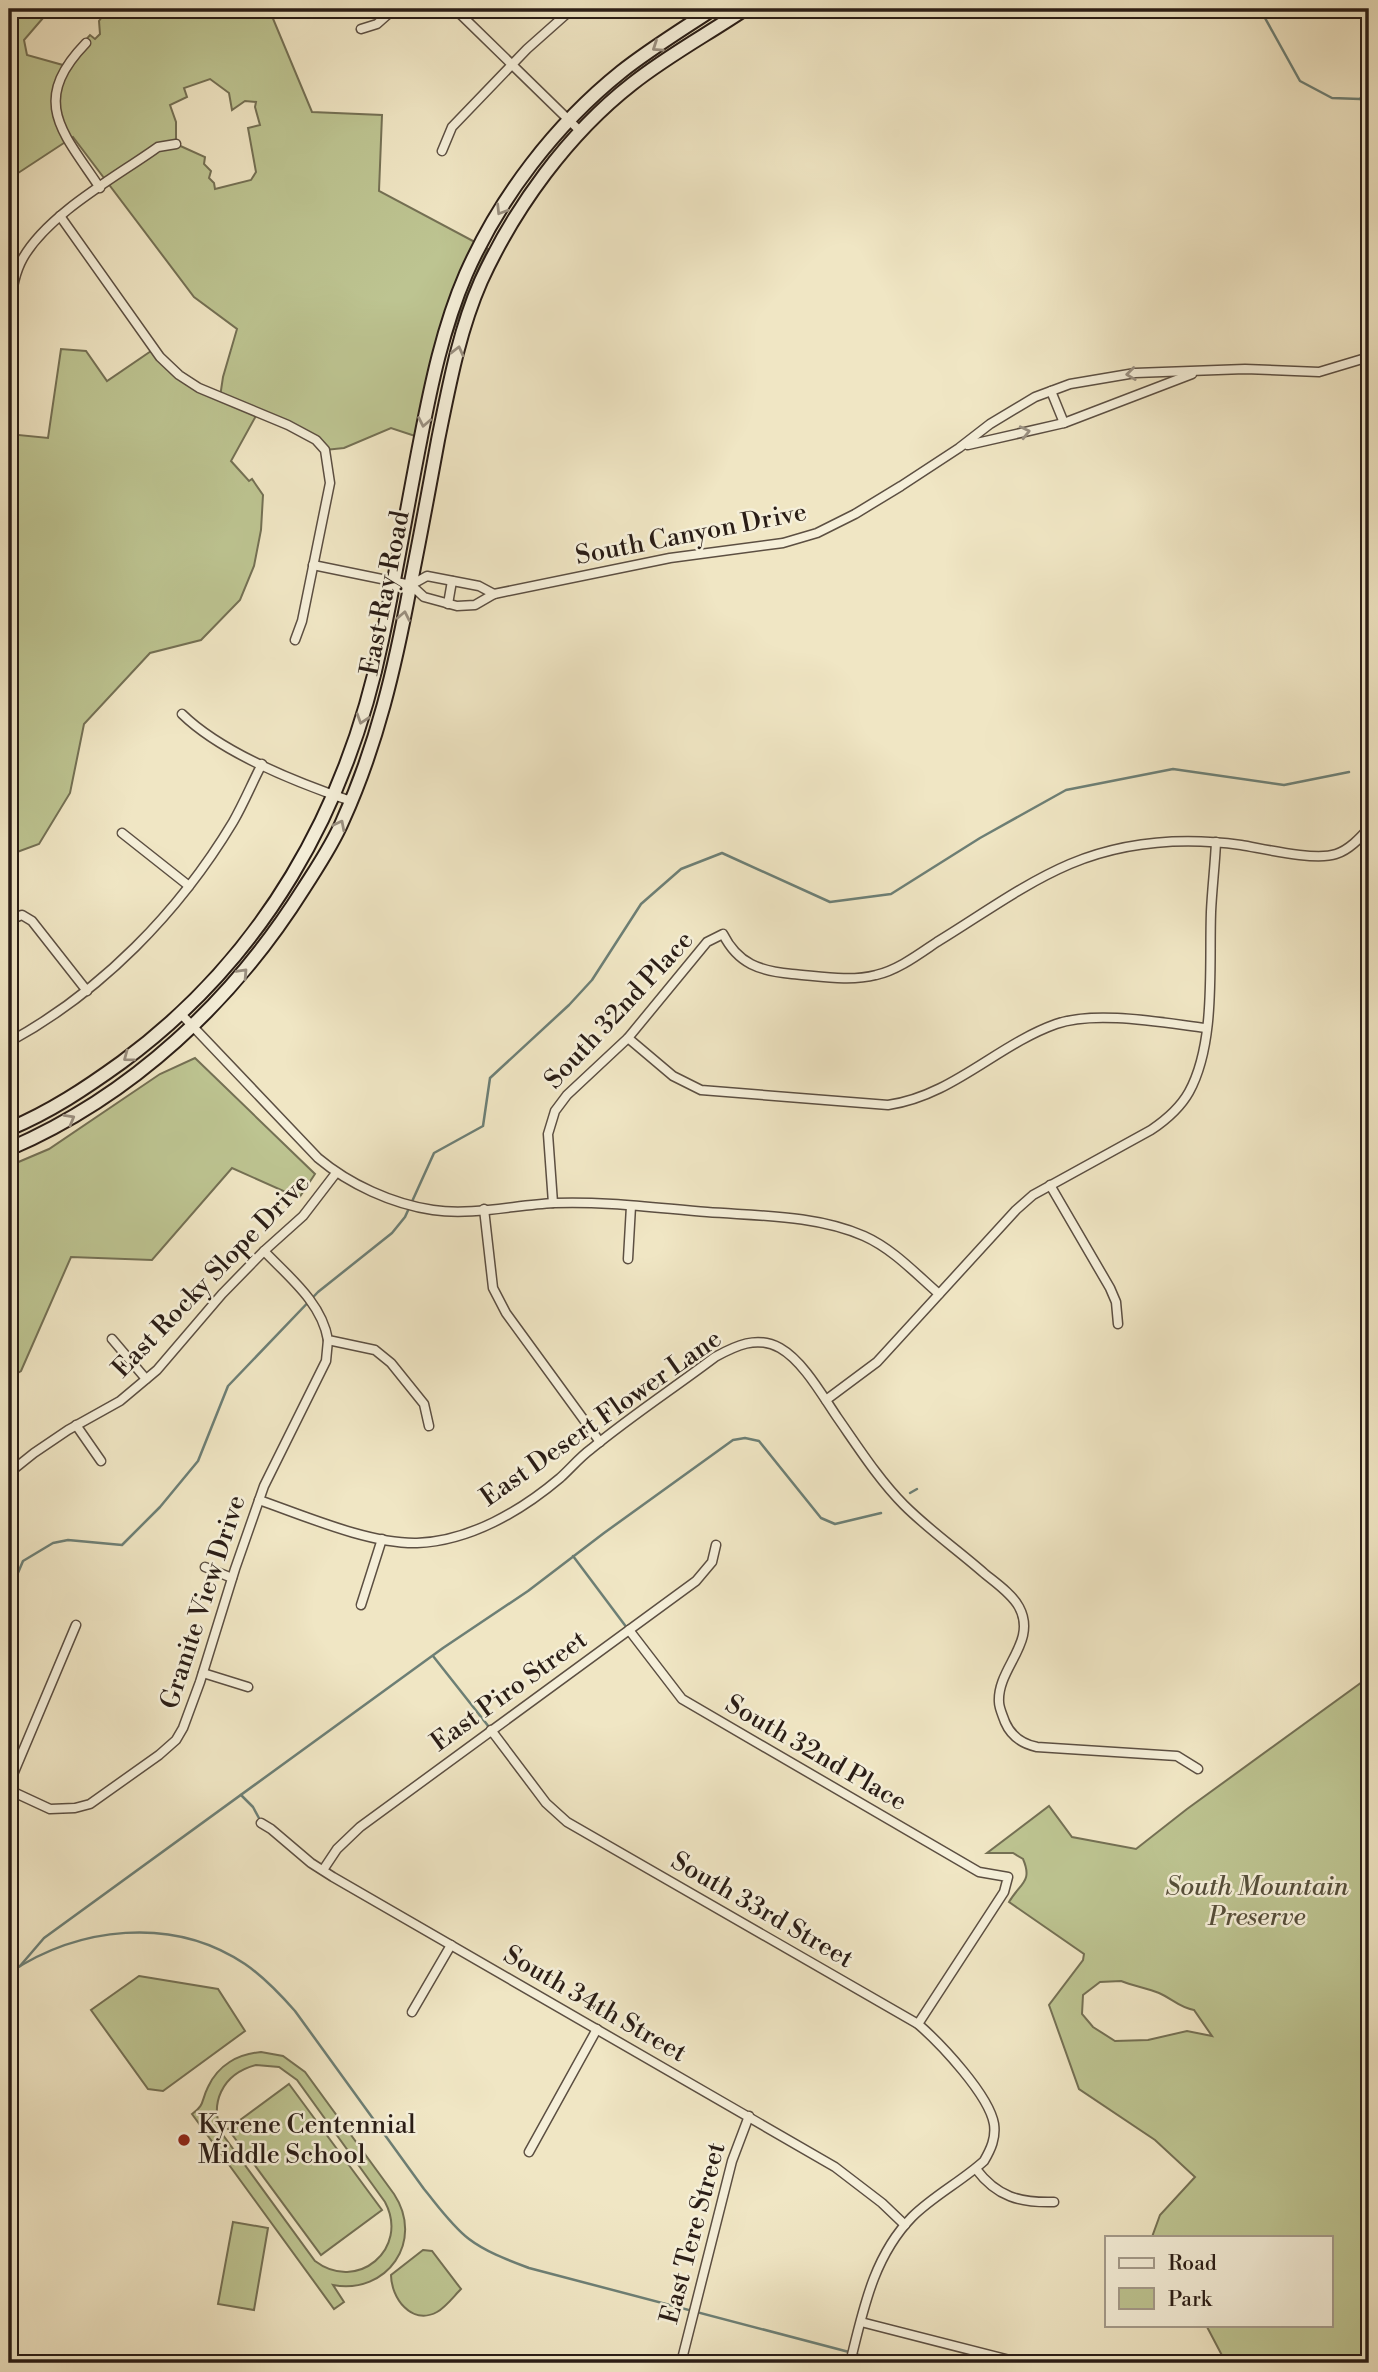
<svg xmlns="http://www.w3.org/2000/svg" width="1378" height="2372" font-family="'Libre Bodoni',serif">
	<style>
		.green { fill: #bdc491; stroke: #747054; stroke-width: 2; fill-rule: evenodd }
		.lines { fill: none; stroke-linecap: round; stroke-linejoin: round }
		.stream { stroke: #6d7f75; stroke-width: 2.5 }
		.minor-casing { stroke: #5c4f42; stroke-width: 11 }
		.secondary-casing { stroke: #2a1d16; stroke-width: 16 }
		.minor { stroke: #f5efd9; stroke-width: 8 }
		.secondary { stroke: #f5efd9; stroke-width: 12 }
		.oneway { stroke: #9a9081 }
		.poi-dot { fill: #8f2418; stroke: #f5efd9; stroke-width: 2.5 }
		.labels { text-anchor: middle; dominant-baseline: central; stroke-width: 5; stroke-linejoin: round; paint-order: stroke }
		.street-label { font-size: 26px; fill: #2a1d16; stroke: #f5efd9 }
		.park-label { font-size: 26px; font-style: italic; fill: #564f3b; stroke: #f5efd9 }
		.poi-label { font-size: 26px; fill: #2a1d16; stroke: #f5efd9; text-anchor: start }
	</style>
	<rect width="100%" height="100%" fill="#f0e6c4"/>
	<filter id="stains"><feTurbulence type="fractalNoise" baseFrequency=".00286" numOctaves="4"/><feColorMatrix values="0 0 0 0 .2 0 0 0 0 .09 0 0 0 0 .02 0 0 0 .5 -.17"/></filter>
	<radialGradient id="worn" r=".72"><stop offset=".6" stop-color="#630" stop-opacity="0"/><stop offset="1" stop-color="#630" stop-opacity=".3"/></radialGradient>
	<!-- green -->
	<g class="green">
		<path d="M9 9H36L35 11 43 18 24 40 27 55 63 65 90 35 95 39 100 34 99 21 108 9H269L312 112 382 115 379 191 488 249C458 309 439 374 415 436L391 428 344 448 325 450 316 440 257 414 231 461 249 481 252 479 263 495 261 530 254 566 240 600 201 640 150 653 84 724 70 793 39 844 9 855V434L48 438 61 349 86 351 107 381 154 349 179 375 220 397 223 377 237 329 194 297 73 137 9 179ZM210 79 229 93 232 110 245 101 256 102 255 107 260 125 248 128 256 172 251 180 215 189 214 183 209 178 211 171 204 164 205 157 176 144V122L170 105 187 97 184 88Z"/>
		<path d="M195 1058 315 1174 299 1198 232 1168 152 1260 71 1257 21 1371 9 1378V1166L49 1149 160 1074Z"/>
		<path d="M1369 1677V2363H1226L1206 2325H1331V2237H1152L1160 2215 1195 2177 1155 2140 1079 2089 1049 2005 1083 1960 1084 1954 1009 1902C1020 1883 1033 1882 1023 1859L1013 1853H987L1049 1806 1072 1837 1136 1849 1187 1809ZM1121 1981C1133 1986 1147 1988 1159 1993 1171 1998 1180 2008 1194 2010L1212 2036 1187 2031 1148 2040 1115 2041 1093 2027 1082 2014 1083 1995 1100 1982Z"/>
		<path d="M139 1976 218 1989 245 2031 163 2091 148 2089 91 2010Z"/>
		<path d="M261 2052 283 2056 305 2072 394 2194C425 2241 387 2295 333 2285L344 2302 334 2309 192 2114C205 2105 201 2101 208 2087 218 2065 238 2054 261 2052ZM256 2065 279 2067 297 2080 385 2202C410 2249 357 2293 315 2261L223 2135C208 2104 222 2074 256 2065Z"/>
		<path d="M289 2084 382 2210 321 2255 228 2129Z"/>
		<path d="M233 2222 268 2228 254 2310 218 2304Z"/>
		<path d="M423 2250 432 2251 461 2289C454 2296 446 2307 437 2312 411 2326 391 2297 391 2275Z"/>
	</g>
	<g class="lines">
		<!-- stream -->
		<g class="stream">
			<path d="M1260 9 1300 81 1332 98 1360 99 1369 87"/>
			<path d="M1360 99 1369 100"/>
			<path d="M9 114 13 115"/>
			<path d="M910 1493 917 1489"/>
			<path d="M573 1556 627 1628"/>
			<path d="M9 1594 23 1561 53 1543 68 1540 122 1545 160 1507 198 1461 228 1386 318 1292 392 1233 405 1217 434 1153 483 1126 490 1078 569 1005 592 980 641 904 681 869 722 853 830 902 891 894 980 838 1066 790 1173 769 1284 785 1349 772"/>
			<path d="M433 1656 489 1727"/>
			<path d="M241 1795 253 1807 260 1820"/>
			<path d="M20 1966 44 1938 443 1648 528 1591 604 1533 733 1440 745 1438 759 1441 821 1518 835 1524 881 1513"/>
			<path d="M9 1973C78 1927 172 1915 245 1964 264 1977 280 1994 295 2011L424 2189C438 2206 452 2226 469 2239 486 2252 508 2260 529 2268L849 2352"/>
			<path d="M855 2354 889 2363"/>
		</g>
		<defs>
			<g id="minor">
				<path d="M455 9 580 131"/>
				<path d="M361 29 377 24 394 9"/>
				<path d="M86 43C29 102 63 132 100 188"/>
				<path d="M442 151 452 127 527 49 572 9"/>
				<path d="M60 216 160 357 179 375 199 388 288 425 316 440 325 450 330 483 302 621 295 640"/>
				<path d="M9 310C12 292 14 274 23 258 49 213 116 177 158 147L176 144"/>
				<path d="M1051 391 1064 423"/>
				<path d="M968 445 1064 423 1192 374"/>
				<path d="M313 565 411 585 424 597 457 606 475 605 494 594 670 558 783 543 817 533 855 514 901 486 959 448 990 424 1035 397 1070 384 1135 373 1245 369 1319 372 1369 357"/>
				<path d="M411 585 427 576 479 586 494 594"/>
				<path d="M448 604 452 581"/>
				<path d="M182 714C222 753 298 783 351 801"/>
				<path d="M122 833 189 886"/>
				<path d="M9 920 22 915 32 921 87 991"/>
				<path d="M181 1014 318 1158C349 1184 392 1204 433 1210 471 1216 515 1205 554 1203 605 1201 657 1208 707 1212 759 1216 816 1215 864 1236 893 1249 915 1273 939 1294"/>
				<path d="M628 1038 673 1076 701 1090 888 1105C952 1096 997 1045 1056 1024 1096 1010 1164 1023 1206 1028"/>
				<path d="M9 1042C101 992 179 912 233 822 244 803 252 783 262 764"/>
				<path d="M1050 1185 1110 1288 1116 1302 1118 1324"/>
				<path d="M553 1203 548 1134 555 1111 567 1095 628 1038 707 942 723 934C738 964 760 971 792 974 819 976 849 982 876 975 898 970 919 954 937 942 980 916 1023 884 1070 864 1125 841 1182 837 1241 845 1265 849 1315 861 1336 854 1349 850 1360 838 1369 828"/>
				<path d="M484 1209 493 1288 506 1313 600 1442"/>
				<path d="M264 1251C289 1277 322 1303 328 1340L375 1350 391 1363 424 1404 429 1426"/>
				<path d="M628 1259 631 1206"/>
				<path d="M112 1339 146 1379"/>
				<path d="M826 1400 877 1362 1016 1210 1033 1195 1151 1130C1166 1120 1180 1108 1189 1092 1216 1043 1209 966 1211 912 1212 889 1215 865 1216 842"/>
				<path d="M76 1425 101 1461"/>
				<path d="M9 1473 34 1453 68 1430 120 1401 157 1370 222 1294 264 1251 303 1216 336 1173"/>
				<path d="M259 1500C305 1516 369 1544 417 1543 470 1541 521 1511 560 1478 571 1468 580 1457 591 1449 631 1416 674 1388 715 1357 735 1346 757 1335 780 1348 803 1361 822 1395 837 1417 858 1447 879 1480 904 1505 929 1530 959 1551 985 1574 996 1583 1012 1594 1019 1607 1038 1642 997 1668 999 1702 999 1708 1003 1716 1005 1722 1011 1736 1023 1744 1037 1747L1177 1756 1198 1769"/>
				<path d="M205 1567 232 1578"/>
				<path d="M361 1605 382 1539"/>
				<path d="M629 1630 682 1699 979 1872 1008 1877 1004 1892 918 2024"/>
				<path d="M203 1673 248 1687"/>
				<path d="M491 1730 546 1803 567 1822 918 2024C941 2044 989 2095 994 2124 996 2138 991 2149 984 2161 962 2181 933 2196 912 2217 873 2257 863 2311 850 2363"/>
				<path d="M9 1784 76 1625"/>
				<path d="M9 1790 50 1809 75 1808 90 1804 159 1755 176 1740 183 1728 200 1682 235 1569 264 1486 326 1361 328 1340"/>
				<path d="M261 1823 271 1829 311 1863 333 1877 835 2167 882 2203 905 2225"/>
				<path d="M323 1870 337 1849 360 1827 696 1581 712 1562 716 1545"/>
				<path d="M412 2012 451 1945"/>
				<path d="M529 2152 597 2029"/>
				<path d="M976 2169C997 2197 1020 2203 1054 2202"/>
				<path d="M861 2322 1021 2363"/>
				<path d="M681 2363 732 2161 749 2116"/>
			</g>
			<g id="secondary">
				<path d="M9 1129C50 1112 86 1088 122 1062 263 958 347 810 382 640 396 574 407 508 420 442 431 385 443 327 466 274 500 197 555 125 621 72 650 49 683 29 713 9"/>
				<path d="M9 1149C132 1096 233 1001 304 888 318 866 333 844 343 820 377 745 395 667 410 587 420 538 429 489 438 440 449 386 459 331 481 281 515 207 568 134 632 84 667 56 708 34 745 9"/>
			</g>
		</defs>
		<!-- minor casing -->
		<use href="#minor" class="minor-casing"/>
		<!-- secondary casing -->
		<use href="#secondary" class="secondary-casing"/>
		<!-- minor -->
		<use href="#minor" class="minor"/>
		<!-- secondary -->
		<use href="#secondary" class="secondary"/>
	</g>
	<!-- one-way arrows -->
	<defs><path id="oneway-chevron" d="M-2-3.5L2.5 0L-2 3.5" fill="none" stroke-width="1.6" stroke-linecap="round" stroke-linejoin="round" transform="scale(1.75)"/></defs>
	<g class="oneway">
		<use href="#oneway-chevron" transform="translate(657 47) rotate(146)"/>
		<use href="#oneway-chevron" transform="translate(501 210) rotate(122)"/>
		<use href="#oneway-chevron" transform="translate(458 351) rotate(-76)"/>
		<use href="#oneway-chevron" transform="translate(1131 374) rotate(173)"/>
		<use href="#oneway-chevron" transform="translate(424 422) rotate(101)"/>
		<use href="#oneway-chevron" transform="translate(1025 432) rotate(-13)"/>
		<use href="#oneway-chevron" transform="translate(404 616) rotate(-79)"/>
		<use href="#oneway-chevron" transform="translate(362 719) rotate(108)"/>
		<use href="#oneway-chevron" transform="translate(340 825) rotate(-63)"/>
		<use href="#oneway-chevron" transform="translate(243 973) rotate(-47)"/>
		<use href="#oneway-chevron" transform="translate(128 1057) rotate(143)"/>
		<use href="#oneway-chevron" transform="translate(70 1119) rotate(-30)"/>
	</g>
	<!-- markers -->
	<circle class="poi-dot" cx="184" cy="2140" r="7"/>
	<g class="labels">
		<!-- street labels -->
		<g class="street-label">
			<text transform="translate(691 534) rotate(-11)">South Canyon Drive</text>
			<text transform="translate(385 593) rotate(-79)">East Ray Road</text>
			<text transform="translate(619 1010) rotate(-47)">South 32nd Place</text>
			<text transform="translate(211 1276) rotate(-46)">East Rocky Slope Drive</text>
			<text transform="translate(601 1418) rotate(-35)">East Desert Flower Lane</text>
			<text transform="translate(203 1602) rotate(-72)">Granite View Drive</text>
			<text transform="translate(509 1691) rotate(-36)">East Piro Street</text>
			<text transform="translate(816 1753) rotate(30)">South 32nd Place</text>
			<text transform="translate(762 1910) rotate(30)">South 33rd Street</text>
			<text transform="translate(595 2004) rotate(30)">South 34th Street</text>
			<text transform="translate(693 2233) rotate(-75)">East Tere Street</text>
		</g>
		<!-- park labels -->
		<g class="park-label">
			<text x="1257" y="1887">South Mountain<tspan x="1257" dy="30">Preserve</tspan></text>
		</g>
		<!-- poi labels -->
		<g class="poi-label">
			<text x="198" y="2125">Kyrene Centennial<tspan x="198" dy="30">Middle School</tspan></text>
		</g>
	</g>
	<!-- margin -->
	<rect width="1378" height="2372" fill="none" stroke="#f0e6c4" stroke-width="35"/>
	<rect x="10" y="10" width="1357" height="2351" fill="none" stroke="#2a1d16" stroke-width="3.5"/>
	<rect x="18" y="18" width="1343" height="2337" fill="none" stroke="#2a1d16" stroke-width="2"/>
	<!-- legend -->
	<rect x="1105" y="2236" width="228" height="91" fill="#f5efd9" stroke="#a49b8b" stroke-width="2"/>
	<rect x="1119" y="2258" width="35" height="10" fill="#f5efd9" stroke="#a49b8b" stroke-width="2"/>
	<text x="1168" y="2270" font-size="21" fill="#2a1d16">Road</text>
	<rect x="1119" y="2288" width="35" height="21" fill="#bdc491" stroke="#a49b8b" stroke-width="2"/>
	<text x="1168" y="2306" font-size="21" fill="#2a1d16">Park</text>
	<rect width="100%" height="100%" filter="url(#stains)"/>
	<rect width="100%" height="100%" fill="url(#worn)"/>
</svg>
